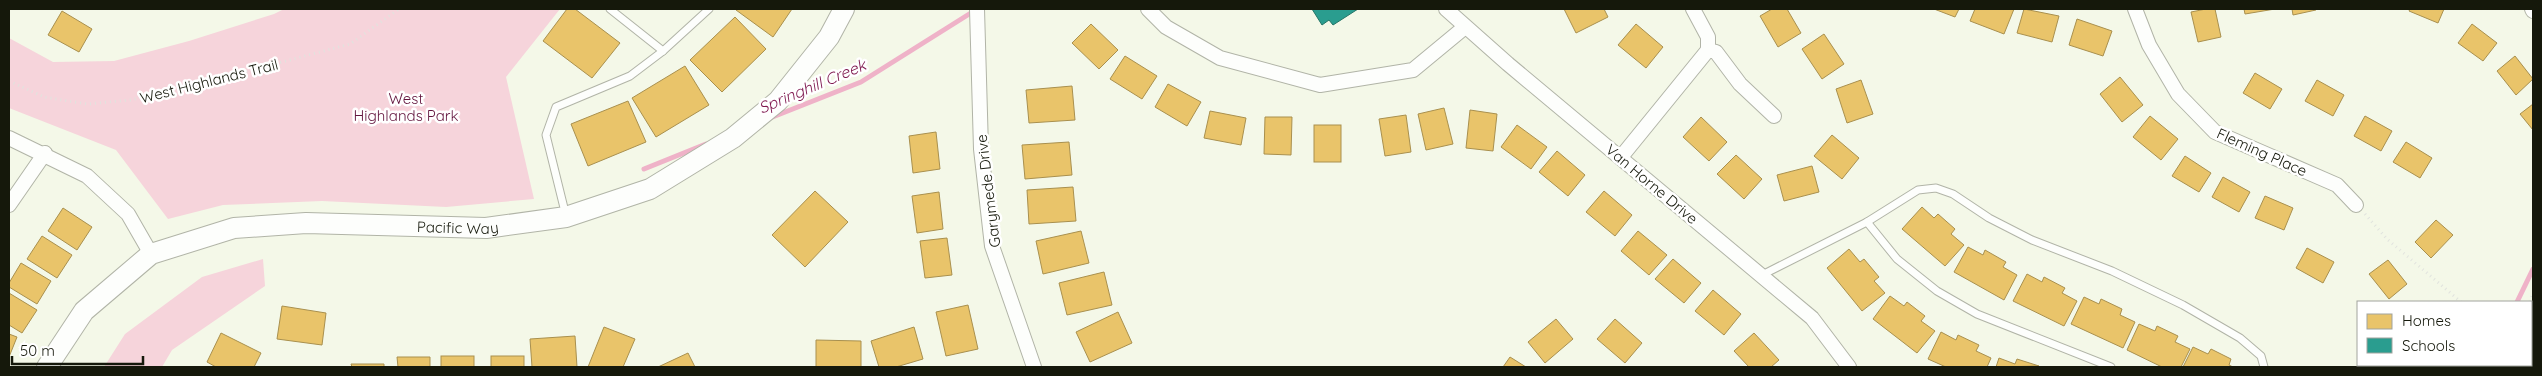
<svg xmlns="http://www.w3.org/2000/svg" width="2542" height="376" font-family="Quicksand,sans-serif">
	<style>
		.green { fill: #f6d4db }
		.homes { fill: #e9c46a; stroke: #a9904e }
		.schools { fill: #2a9d8f; stroke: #247567 }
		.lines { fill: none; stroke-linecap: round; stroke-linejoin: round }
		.stream { stroke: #efb2c8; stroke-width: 5 }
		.lane-casing { stroke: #b1b4a7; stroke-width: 9 }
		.street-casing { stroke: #b1b4a7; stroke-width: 16 }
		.secondary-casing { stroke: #b1b4a7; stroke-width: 22 }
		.path { stroke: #e1e3de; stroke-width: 3; stroke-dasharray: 1 4; stroke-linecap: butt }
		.lane { stroke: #fdfefc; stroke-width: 7 }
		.street { stroke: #fdfefc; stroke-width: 14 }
		.secondary { stroke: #fdfefc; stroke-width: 20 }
		.labels { text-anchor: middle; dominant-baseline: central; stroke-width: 5; stroke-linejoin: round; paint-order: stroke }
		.street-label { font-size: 15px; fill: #15180b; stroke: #fff }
		.park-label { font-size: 15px; fill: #62143d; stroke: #fff }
		.water-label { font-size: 16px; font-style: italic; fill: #7f184f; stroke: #fff }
	</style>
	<rect width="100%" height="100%" fill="#f4f8e8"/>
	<!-- green -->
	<g class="green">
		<path d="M284 9H560L506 77 534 199 446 207 322 201 223 205 168 219 116 150 9 108V38L53 62 114 61 189 41 274 14Z"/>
		<path d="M263 259 265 286 172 350 162 367H104L125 334 202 277Z"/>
	</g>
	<!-- homes -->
	<g class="homes">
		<path d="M567 9H575L620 43 592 78 543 41Z"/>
		<path d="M737 9H792L773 37 736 10Z"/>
		<path d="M1564 9H1604L1608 17 1576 33Z"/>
		<path d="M1772 9H1787L1801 33 1778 47 1760 16Z"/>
		<path d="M1934 9H1959L1955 17Z"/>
		<path d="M1975 9H2014L2004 34 1970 21Z"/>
		<path d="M2024 9 2059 16 2052 42 2017 33Z"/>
		<path d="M2206 9H2215L2221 37 2198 42 2191 12Z"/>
		<path d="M2244 9H2275L2245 14Z"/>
		<path d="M2292 9H2315L2316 10 2293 15Z"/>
		<path d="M2410 9H2444L2438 23 2409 11Z"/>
		<path d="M62 11 92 29 79 52 48 35Z"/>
		<path d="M735 17 766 49 722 92 690 60Z"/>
		<path d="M2077 19 2112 31 2103 56 2069 45Z"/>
		<path d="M1091 24 1118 50 1099 69 1072 43Z"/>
		<path d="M1636 24 1663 47 1646 68 1618 45Z"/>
		<path d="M2472 24 2497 43 2483 61 2458 43Z"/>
		<path d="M1824 34 1844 64 1822 79 1802 49Z"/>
		<path d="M1125 56 1157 76 1142 99 1110 79Z"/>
		<path d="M2515 56 2533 79 2516 95 2497 71Z"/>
		<path d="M685 66 709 105 656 137 632 98Z"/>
		<path d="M2255 73 2282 89 2270 109 2243 93Z"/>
		<path d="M2120 77 2143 105 2122 122 2100 94Z"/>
		<path d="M1861 80 1873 114 1847 123 1836 89Z"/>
		<path d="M2317 80 2344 95 2333 116 2305 101Z"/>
		<path d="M1168 84 1201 102 1187 126 1155 107Z"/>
		<path d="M1072 86 1075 120 1029 123 1026 90Z"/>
		<path d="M628 101 646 142 588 166 571 124Z"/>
		<path d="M2533 104V130L2520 114Z"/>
		<path d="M1444 108 1453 144 1426 150 1418 114Z"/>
		<path d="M1470 110 1497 114 1493 151 1466 148Z"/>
		<path d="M1210 111 1246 118 1241 145 1204 138Z"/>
		<path d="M1406 115 1411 152 1385 156 1379 119Z"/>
		<path d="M2150 116 2178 139 2161 160 2133 137Z"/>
		<path d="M2365 116 2392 131 2381 151 2354 136Z"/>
		<path d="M1265 117H1292L1291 155 1264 154Z"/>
		<path d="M1701 117 1727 142 1709 161 1683 137Z"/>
		<rect x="1314" y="125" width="27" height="37"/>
		<path d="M1517 125 1547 147 1531 169 1501 147Z"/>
		<path d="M936 132 940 169 913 173 909 136Z"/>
		<path d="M1832 135 1859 158 1842 179 1814 156Z"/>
		<path d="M1069 142 1072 175 1025 179 1022 145Z"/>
		<path d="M2406 142 2432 158 2420 178 2393 162Z"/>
		<path d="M1557 151 1585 175 1568 196 1539 172Z"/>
		<path d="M1736 155 1762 179 1744 199 1717 174Z"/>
		<path d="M2185 156 2211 173 2199 192 2172 176Z"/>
		<path d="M1812 166 1819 192 1784 201 1777 175Z"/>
		<path d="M2223 177 2250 192 2239 212 2212 197Z"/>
		<path d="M1073 187 1076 221 1029 224 1027 190Z"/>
		<path d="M815 191 848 222 805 267 772 235Z"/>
		<path d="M1604 191 1632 215 1615 236 1586 212Z"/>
		<path d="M939 192 943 229 917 233 912 196Z"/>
		<path d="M2265 196 2293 208 2284 230 2255 218Z"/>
		<path d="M1922 207 1934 218 1938 214 1955 229 1951 234 1964 245 1945 266 1902 229Z"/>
		<path d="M63 208 92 227 77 250 48 231Z"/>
		<path d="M2436 220 2453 235 2431 258 2415 242Z"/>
		<path d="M1081 231 1089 263 1043 274 1036 241Z"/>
		<path d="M1638 231 1667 255 1649 275 1621 251Z"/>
		<path d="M42 236 72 255 57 278 27 259Z"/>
		<path d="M947 238 952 275 925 278 920 241Z"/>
		<path d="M1968 247 1983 255 1985 250 2006 262 2003 267 2017 275 2004 300 1954 272Z"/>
		<path d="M2307 248 2334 262 2323 283 2296 268Z"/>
		<path d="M1849 249 1860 262 1864 259 1879 277 1874 281 1885 293 1862 311 1827 268Z"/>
		<path d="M1673 259 1701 283 1684 303 1655 279Z"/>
		<path d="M2388 260 2407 284 2389 299 2369 274Z"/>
		<path d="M21 263 51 281 37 304 9 287V283Z"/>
		<path d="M1104 272 1112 305 1067 315 1059 283Z"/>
		<path d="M2027 274 2042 282 2044 277 2065 288 2062 293 2077 301 2064 326 2013 301Z"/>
		<path d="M1713 290 1741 314 1724 335 1695 311Z"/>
		<path d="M9 293 37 310 22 333 9 325Z"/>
		<path d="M1890 296 1904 306 1907 302 1925 316 1921 321 1935 331 1917 353 1873 319Z"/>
		<path d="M2084 297 2099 304 2101 299 2122 309 2120 315 2135 322 2123 348 2071 324Z"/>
		<path d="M968 305 978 349 946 356 936 312Z"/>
		<path d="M282 306 326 313 322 345 277 339Z"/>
		<path d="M1118 312 1132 343 1090 362 1076 332Z"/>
		<path d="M1556 319 1573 339 1545 363 1528 342Z"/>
		<path d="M1615 319 1642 343 1625 363 1597 339Z"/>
		<path d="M2139 324 2155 331 2157 326 2178 336 2175 342 2190 349 2181 367H2162L2127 350Z"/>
		<path d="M604 327 635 339 623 367H588Z"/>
		<path d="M914 327 923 359 896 367H879L871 341Z"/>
		<path d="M1941 332 1956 340 1958 335 1979 345 1976 351 1991 358 1987 367H1946L1928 359Z"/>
		<path d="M221 333 261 353 254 367H216L207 362Z"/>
		<path d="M1754 333 1779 360 1771 367H1749L1734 351Z"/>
		<path d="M9 334 17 337 9 357Z"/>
		<path d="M575 336 577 367H532L530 339Z"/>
		<path d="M816 340 861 341V367H816Z"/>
		<path d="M2193 347 2208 354 2211 349 2231 359 2229 365 2233 367H2183Z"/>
		<path d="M688 353 695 367H658Z"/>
		<rect x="441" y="356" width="33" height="11"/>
		<rect x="491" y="356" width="33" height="11"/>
		<path d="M397 357H430V367H398Z"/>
		<path d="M1510 357 1526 367H1503Z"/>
		<path d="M1999 358 2015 364 2017 359 2039 366 1996 367Z"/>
		<path d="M351 364H384V367H352Z"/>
	</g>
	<!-- schools -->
	<path class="schools" d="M1312 9H1358L1333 25 1329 20 1322 25Z"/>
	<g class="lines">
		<!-- stream -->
		<g class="stream">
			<path d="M770 118 861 82 974 11"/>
			<path d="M644 169 706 144"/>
			<path d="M2517 302 2533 269"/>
			<path d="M2486 367 2487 365"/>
		</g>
		<defs>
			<g id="lane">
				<path d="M610 9 663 51"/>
				<path d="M566 216 546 135 556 107 630 76 663 51 709 9"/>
				<path d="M1867 222 1897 259 1937 291 1977 314 2111 367"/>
				<path d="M1762 275 1867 222 1918 190 1936 188 1953 194 1989 218 2032 240 2112 271 2183 305 2240 338 2261 356 2264 367"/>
			</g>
			<g id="street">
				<path d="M977 9 981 149 992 246 1034 367"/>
				<path d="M1148 9 1166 27 1220 58 1320 85 1413 70 1465 27"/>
				<path d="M1446 9 1508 64 1812 318 1849 367"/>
				<path d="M2135 9 2149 45 2178 94 2215 132 2337 185 2356 205"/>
				<path d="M2532 9 2533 11"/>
				<path d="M1708 50 1716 52 1740 84 1774 116"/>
				<path d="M9 138 87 176 128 214 151 254"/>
				<path d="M1621 157 1708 50V37L1693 9"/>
				<path d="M9 205 45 153"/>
			</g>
			<g id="secondary">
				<path id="s1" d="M47 367 84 311 151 254 234 228 306 223 486 228 566 217 650 189 733 138 778 101 829 37 844 9"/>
			</g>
		</defs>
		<!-- lane casing -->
		<use href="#lane" class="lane-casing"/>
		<!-- street casing -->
		<use href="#street" class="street-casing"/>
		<!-- secondary casing -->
		<use href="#secondary" class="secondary-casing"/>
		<!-- path -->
		<g class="path">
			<path d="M9 81 44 97 87 104 130 100 184 88 350 44 399 9"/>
			<path d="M2365 214 2387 239 2461 302"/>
			<path d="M2530 302 2533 294"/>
			<path d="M2512 365 2513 367"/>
			<path d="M2503 367 2505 365"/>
		</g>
		<!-- lane -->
		<use href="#lane" class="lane"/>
		<!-- street -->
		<use href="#street" class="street"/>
		<!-- secondary -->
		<use href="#secondary" class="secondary"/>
	</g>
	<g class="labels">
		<!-- street labels -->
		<g class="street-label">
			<text transform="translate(209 81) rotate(-14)">West Highlands Trail</text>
			<text transform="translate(2262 152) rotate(24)">Fleming Place</text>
			<text transform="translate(1652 184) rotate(40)">Van Horne Drive</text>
			<text transform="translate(988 191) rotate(-97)">Garymede Drive</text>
			<text stroke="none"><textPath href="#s1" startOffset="466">Pacific Way</textPath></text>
		</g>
		<!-- park labels -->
		<g class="park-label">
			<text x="406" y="98">West<tspan x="406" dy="17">Highlands Park</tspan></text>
		</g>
		<!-- water labels -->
		<g class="water-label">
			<text transform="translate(812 86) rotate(-23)">Springhill Creek</text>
		</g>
	</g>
	<!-- border -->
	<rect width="2542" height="376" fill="none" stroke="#15180b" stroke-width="20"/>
	<!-- legend -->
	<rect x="2357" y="301" width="175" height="65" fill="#ffffff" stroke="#a1a39d"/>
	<rect x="2367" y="314" width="25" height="15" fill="#e9c46a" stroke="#a1a39d"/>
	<text x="2402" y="326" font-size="15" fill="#15180b">Homes</text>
	<rect x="2367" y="338" width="25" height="15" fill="#2a9d8f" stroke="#a1a39d"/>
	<text x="2402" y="351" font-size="15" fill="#15180b">Schools</text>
	<!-- scale -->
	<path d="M12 356v8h131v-8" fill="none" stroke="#15180b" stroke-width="2.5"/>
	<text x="20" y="356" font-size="15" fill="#15180b" stroke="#ffffff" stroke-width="4" paint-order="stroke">50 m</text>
</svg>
